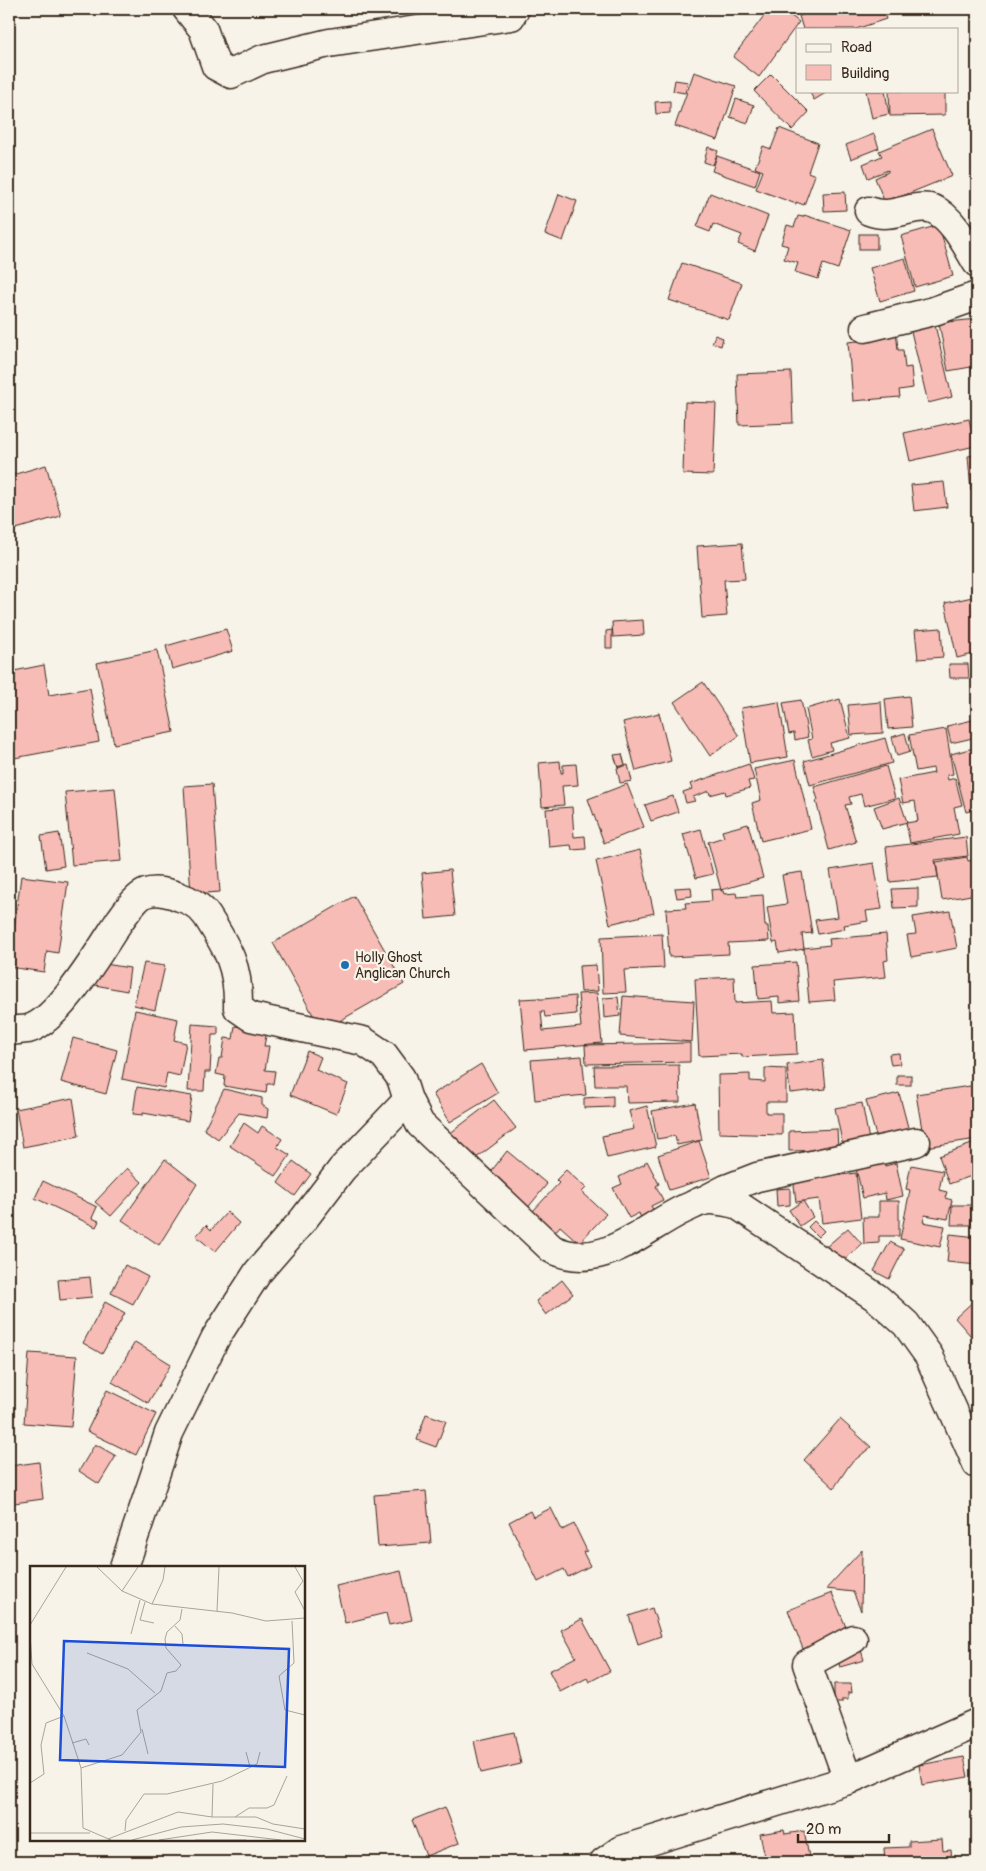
<svg xmlns="http://www.w3.org/2000/svg" width="986" height="1871" font-family="Pangolin,sans-serif">
	<style>
		.building { fill: #f8bcb6; stroke: #3b2a1e }
		.lines { fill: none; stroke-linecap: round; stroke-linejoin: round }
		.street-casing { stroke: #3b2a1e; stroke-width: 31 }
		.street { stroke: #f7f3e8; stroke-width: 28 }
		.poi-dot { fill: #1f6fb2; stroke: #f7f3e8; stroke-width: 2 }
		.labels { text-anchor: middle; dominant-baseline: central; stroke-width: 4.5; stroke-linejoin: round; paint-order: stroke }
		.poi-label { font-size: 14px; fill: #3b2a1e; stroke: #f7f3e8; text-anchor: start }
		.inset-road { fill: none; stroke: #aca397; stroke-width: 1 }
		.view { fill: #1d4ed8; fill-opacity: 0.15; stroke: #1d4ed8; stroke-width: 2.5 }
		.inset-edge { fill: none; stroke: #3b2a1e; stroke-width: 2.5 }
	</style>
	<rect width="100%" height="100%" fill="#f7f3e8"/>
	<filter id="ink" filterUnits="userSpaceOnUse"><feTurbulence type="fractalNoise" baseFrequency=".02" numOctaves="2"/><feDisplacementMap in="SourceGraphic" scale="10" xChannelSelector="R" yChannelSelector="G"/><feConvolveMatrix kernelMatrix="1 2 1 2 8 2 1 2 1" color-interpolation-filters="sRGB"/></filter>
	<g filter="url(#ink)">
		<!-- building -->
		<g class="building">
			<path d="M769 9H782L799 22 759 77 733 57Z"/>
			<path d="M806 9H883L886 19 856 29H803L799 16 808 13Z"/>
			<path d="M694 72 736 86 718 140 675 126Z"/>
			<path d="M771 74 809 112 792 130 754 91Z"/>
			<path d="M675 80 688 82 685 93 673 91Z"/>
			<path d="M809 91H829L814 100Z"/>
			<path d="M866 91H885L889 114 872 118Z"/>
			<path d="M889 91H945V115L890 116Z"/>
			<path d="M736 99 754 105 748 123 730 117Z"/>
			<path d="M670 101V113L656 114 655 102Z"/>
			<path d="M779 128 818 143 808 172 815 175 804 205 796 202V204L756 189 763 171 755 168 763 146 771 149Z"/>
			<path d="M932 129 952 176 885 203 875 178 888 172V170L868 178 863 164 882 156 879 151Z"/>
			<path d="M874 134 879 148 851 159 846 145Z"/>
			<path d="M708 147 718 151 713 165 704 162Z"/>
			<path d="M717 156 760 171 755 186 712 171Z"/>
			<path d="M845 192 846 210 824 211 823 193Z"/>
			<path d="M710 193 768 216 755 251 738 244 742 235 713 224 710 232 697 227Z"/>
			<path d="M559 194 577 201 563 241 545 234Z"/>
			<path d="M804 215 851 230 838 269 823 264 818 279 795 272 798 263 784 259 788 246 781 244 787 225 794 227 798 216 803 217Z"/>
			<path d="M939 225 953 276 915 287 901 236Z"/>
			<rect x="859" y="234" width="18" height="15"/>
			<path d="M905 258 914 291 880 301 870 268Z"/>
			<path d="M682 263 742 283 729 320 669 300Z"/>
			<path d="M977 319V378L974 379 971 367 948 371 939 323Z"/>
			<path d="M934 321 952 397 928 403 910 327Z"/>
			<path d="M896 330 898 350H903L905 368 911 367 913 388 899 390 900 397 853 401 848 342 876 339Z"/>
			<path d="M715 335 723 338 721 346 712 343Z"/>
			<path d="M791 372 793 423 739 425 737 374Z"/>
			<path d="M685 402 716 403 713 475 683 474Z"/>
			<path d="M969 419 975 446 910 461 904 433Z"/>
			<path d="M977 455V490L971 491 968 456Z"/>
			<path d="M46 465 61 516 9 531V476Z"/>
			<path d="M944 482 947 507 914 511 911 485Z"/>
			<path d="M742 543 745 579 724 580 727 616 702 618 697 546Z"/>
			<path d="M977 596V653L957 658 945 603Z"/>
			<path d="M643 620 644 635 613 637 612 622Z"/>
			<path d="M941 628 943 657 918 659 915 630Z"/>
			<path d="M226 629 233 651 172 669 166 646Z"/>
			<path d="M612 630V648H606V631Z"/>
			<path d="M157 650 174 732 114 744 97 663Z"/>
			<path d="M949 664H968L969 678H950Z"/>
			<path d="M44 665 49 695 90 688 99 742 9 759V672Z"/>
			<path d="M703 682 739 736 710 756 674 702Z"/>
			<path d="M909 696 912 727 888 729 885 699Z"/>
			<path d="M840 699 850 738 830 743 832 750 812 756 808 740 812 739 806 709Z"/>
			<path d="M801 700 808 737 795 740 794 733 789 734 783 703Z"/>
			<path d="M779 702 788 757 750 763 741 708Z"/>
			<path d="M881 702 883 733 851 735 848 705Z"/>
			<path d="M659 713 671 761 636 771 623 722Z"/>
			<path d="M977 719V737L951 743 947 726Z"/>
			<path d="M946 729 953 774 947 775 948 780 955 778 962 805 954 807 959 834 910 843 906 823 918 821 915 801 903 803 898 780 934 773 933 768 916 771 909 735Z"/>
			<path d="M905 733 910 752 897 756 892 737Z"/>
			<path d="M885 738 892 763 810 785 804 761Z"/>
			<path d="M977 747V809L966 812 951 754Z"/>
			<path d="M622 754 625 765 618 767 614 755Z"/>
			<path d="M795 760 811 829 761 841 752 803 761 800 754 769Z"/>
			<path d="M560 761 561 773H563V765L576 764 578 785 562 786 564 805 542 807 539 763Z"/>
			<path d="M749 764 754 780 748 781 750 788 726 795 725 791 710 795 709 791 693 797 695 801 686 803 683 792 692 789 690 784Z"/>
			<path d="M628 765 632 781 620 783 617 768Z"/>
			<path d="M886 766 895 798 864 806 861 794 849 797 851 804 845 805 856 842 829 850 816 801 818 800 814 787Z"/>
			<path d="M212 784 220 892 191 894 184 786Z"/>
			<path d="M627 784 644 827 604 843 588 799Z"/>
			<path d="M115 788 122 861 72 865 65 792Z"/>
			<path d="M673 796 678 812 651 821 645 805Z"/>
			<path d="M899 798 907 822 882 829 874 807Z"/>
			<path d="M572 807 574 837 585 836 586 849 572 850 571 845 549 847 546 809Z"/>
			<path d="M748 824 763 878 721 890 708 842 724 837 722 831Z"/>
			<path d="M701 829 713 874 696 878 683 834Z"/>
			<path d="M59 833 64 866 46 869 41 836Z"/>
			<path d="M966 837 968 856 935 860 938 877 890 882 886 847Z"/>
			<path d="M640 850 654 913 610 924 596 861Z"/>
			<path d="M967 857 968 861 977 860V894L942 900 936 862Z"/>
			<path d="M874 863 882 909 866 911 868 921 844 925 845 929 818 934 815 920 838 917 830 870Z"/>
			<path d="M450 870 455 916 426 919 422 873Z"/>
			<path d="M802 872 812 933 802 934 804 949 779 953 777 942 773 943 767 907 787 904 782 875Z"/>
			<path d="M21 876 68 882 58 953 47 951 44 972 9 967Z"/>
			<path d="M691 887 692 896 677 898 675 888Z"/>
			<path d="M918 888V907L894 908 892 889Z"/>
			<path d="M721 889V891H723L724 894 736 893 737 897 763 895 765 926H768L769 941 728 943 729 954 669 957 666 909 686 908 685 903 712 901 711 890Z"/>
			<path d="M354 896 404 984 322 1031 273 943Z"/>
			<path d="M950 911 957 948 911 957 907 935 916 934 913 917Z"/>
			<path d="M662 934 664 968 624 970 626 992 603 993 601 937Z"/>
			<path d="M886 934 888 960 884 961 886 977 833 982 835 1000 809 1002 804 948 830 945 829 939Z"/>
			<path d="M796 962 799 1001 779 1003V997L758 999 755 965Z"/>
			<path d="M99 963 130 968 127 991 95 985Z"/>
			<path d="M144 963 165 966 155 1010 134 1005Z"/>
			<path d="M596 965 598 991 581 992 579 966Z"/>
			<path d="M734 977 735 1003 772 1001 773 1013 795 1012 797 1054 742 1057V1054L699 1056 695 979Z"/>
			<path d="M597 993 602 1043 525 1050 520 999 539 998V999H543L575 996 576 1014 545 1017 544 1011H541L543 1031 581 1027 578 994Z"/>
			<path d="M623 996 694 1001 692 1042 620 1036Z"/>
			<path d="M618 997 620 1016 604 1018 603 998Z"/>
			<path d="M135 1010 178 1019 174 1040 186 1043 180 1076 167 1073 164 1088 122 1079Z"/>
			<path d="M192 1024 218 1026V1035H212L210 1072H205L204 1091H188Z"/>
			<path d="M235 1026 267 1031 264 1046H269L265 1070 275 1071 273 1084H267L266 1093 224 1086 225 1076 216 1074 219 1058H222L225 1038 233 1039Z"/>
			<path d="M73 1038 117 1050 106 1094 61 1082Z"/>
			<path d="M690 1043V1062L586 1064 585 1045Z"/>
			<path d="M307 1051 321 1057 316 1070 348 1084 336 1114 290 1095Z"/>
			<path d="M899 1053 900 1064 891 1065 889 1054Z"/>
			<path d="M582 1056 586 1095 535 1100 531 1060Z"/>
			<path d="M823 1060 826 1089 790 1093 787 1065Z"/>
			<path d="M481 1064 498 1093 450 1122 433 1094Z"/>
			<path d="M679 1065 680 1102 627 1103 626 1086H595L594 1066Z"/>
			<path d="M765 1068 786 1069V1102H766V1113H782V1135L719 1133 718 1075 750 1074V1081L765 1082Z"/>
			<rect x="897" y="1075" width="14" height="10"/>
			<path d="M977 1085V1139L925 1147 916 1094Z"/>
			<path d="M137 1087 192 1096 188 1121 143 1113V1115L133 1114Z"/>
			<path d="M224 1089 262 1098V1105L268 1109 267 1118 239 1113 218 1139 204 1129Z"/>
			<path d="M899 1093 909 1131 877 1139 866 1101Z"/>
			<path d="M613 1096V1107L584 1108V1098Z"/>
			<path d="M73 1098 79 1136 23 1147 16 1109Z"/>
			<path d="M494 1100 516 1128 471 1162 449 1134Z"/>
			<path d="M695 1103 702 1140 677 1145 675 1136 657 1139 652 1111Z"/>
			<path d="M862 1103 869 1140 843 1146 835 1108Z"/>
			<path d="M647 1106 656 1147 607 1158 602 1136 634 1129 629 1111Z"/>
			<path d="M244 1123 258 1133 262 1126 282 1139 277 1147 290 1155 276 1176 230 1146Z"/>
			<path d="M837 1129 838 1150 789 1151V1131Z"/>
			<path d="M699 1141 711 1177 669 1190 658 1155Z"/>
			<path d="M977 1142V1174L949 1184 939 1156Z"/>
			<path d="M507 1151 547 1184 522 1215 482 1183Z"/>
			<path d="M883 1158 885 1166 896 1163 903 1196 886 1200 885 1193 863 1198 855 1164Z"/>
			<path d="M165 1159 197 1184 159 1245 122 1220Z"/>
			<path d="M293 1161 311 1174 295 1196 278 1183Z"/>
			<path d="M647 1161 659 1184 656 1186 663 1200 651 1206 654 1211 641 1218 639 1213 629 1218 613 1188 622 1184 619 1177 645 1164 644 1163Z"/>
			<path d="M911 1165 943 1171 939 1190 947 1192 945 1198 952 1200 948 1219 925 1215 923 1222 945 1226 940 1247 900 1239 910 1190 906 1189Z"/>
			<path d="M127 1168 142 1182 111 1216 95 1202Z"/>
			<path d="M566 1170 586 1188 582 1192 606 1214 579 1243 560 1226 555 1232 533 1211 559 1183 556 1180Z"/>
			<path d="M840 1170 841 1175 856 1173 861 1218 822 1223 819 1199 796 1202 793 1176Z"/>
			<path d="M43 1181 97 1207 92 1218 99 1221 96 1227 35 1198Z"/>
			<path d="M790 1188V1205L777 1206 776 1189Z"/>
			<path d="M803 1201 813 1217 800 1226 789 1210Z"/>
			<path d="M879 1201H899V1236H879V1243L864 1244 863 1217H879Z"/>
			<path d="M952 1205H971V1225H951Z"/>
			<path d="M227 1212 239 1223 215 1252 196 1236 206 1225 211 1230Z"/>
			<path d="M814 1221 824 1231 818 1237 808 1227Z"/>
			<path d="M848 1228 862 1244 840 1264 826 1247Z"/>
			<path d="M950 1234 977 1237V1265L947 1262Z"/>
			<path d="M890 1242 904 1249 889 1279 874 1271Z"/>
			<path d="M125 1265 148 1277 133 1304 111 1293Z"/>
			<path d="M90 1277 92 1297 60 1300 58 1280Z"/>
			<path d="M562 1280 573 1294 546 1315 536 1301Z"/>
			<path d="M977 1298V1343L955 1318Z"/>
			<path d="M105 1302 125 1313 102 1354 83 1343Z"/>
			<path d="M135 1342 171 1364 148 1403 112 1382Z"/>
			<path d="M29 1353 77 1356 71 1427 24 1423Z"/>
			<path d="M107 1390 156 1414 136 1455 87 1431Z"/>
			<path d="M426 1414 446 1421 436 1447 417 1440Z"/>
			<path d="M840 1419 871 1447 850 1464 834 1488 804 1460Z"/>
			<path d="M95 1444 116 1456 99 1484 79 1471Z"/>
			<path d="M39 1462 43 1499 14 1503 10 1466Z"/>
			<path d="M426 1491 431 1543 378 1547 374 1495Z"/>
			<path d="M551 1508 562 1530 574 1524 587 1551 583 1552 590 1566 568 1577 564 1569 538 1582 509 1522 530 1511 533 1517Z"/>
			<path d="M862 1550 861 1611 853 1592 826 1589Z"/>
			<path d="M401 1571 412 1620 389 1625 386 1613 345 1623 336 1586Z"/>
			<path d="M832 1593 848 1632 803 1649 788 1610Z"/>
			<path d="M652 1608 661 1636 638 1644 629 1616Z"/>
			<path d="M582 1619 610 1671 589 1682 587 1678 560 1692 549 1671 576 1657 561 1630Z"/>
			<path d="M860 1647 864 1660 840 1667 836 1655Z"/>
			<path d="M834 1684H851L852 1693 848 1692V1699H842V1702H834Z"/>
			<path d="M514 1732 521 1764 481 1773 474 1741Z"/>
			<path d="M964 1757 968 1777 922 1785 919 1765Z"/>
			<path d="M445 1807 459 1843 426 1856 412 1820Z"/>
			<path d="M784 1830 785 1834 804 1831 810 1862H766L760 1834Z"/>
			<path d="M942 1839 943 1851 951 1850 952 1862H885L884 1848 909 1847V1841Z"/>
		</g>
		<g class="lines">
			<defs>
				<g id="street">
					<path d="M187 9 203 29 216 66 231 74 263 59 329 43 511 16 515 9"/>
					<path d="M869 211C882 216 892 214 907 210 915 208 925 206 933 209 952 217 967 246 977 263"/>
					<path d="M865 328 934 311 977 296"/>
					<path d="M9 1031C15 1030 22 1030 28 1029 59 1021 102 947 120 920 126 912 137 896 146 893 157 889 170 893 180 897 190 900 201 907 207 916 228 949 239 967 238 1008L251 1017 363 1041 384 1055 401 1078 408 1100 420 1124 552 1249C601 1273 642 1229 684 1209 690 1207 696 1203 702 1201 712 1198 726 1202 736 1204L877 1298 906 1324 929 1356 977 1464"/>
					<path d="M703 1201 726 1189 757 1177 916 1142"/>
					<path d="M124 1567 169 1433 216 1337 258 1272 303 1220 342 1169 408 1100"/>
					<path d="M848 1780 807 1664 853 1639"/>
					<path d="M604 1862 621 1850 848 1780 977 1723"/>
				</g>
			</defs>
			<!-- street casing -->
			<use href="#street" class="street-casing"/>
			<!-- street -->
			<use href="#street" class="street"/>
		</g>
	</g>
	<!-- markers -->
	<circle class="poi-dot" cx="345" cy="965" r="5"/>
	<g class="labels">
		<!-- poi labels -->
		<g class="poi-label">
			<text x="355" y="957">Holly Ghost<tspan x="355" dy="16">Anglican Church</tspan></text>
		</g>
	</g>
	<!-- overview -->
	<g transform="translate(30 1566)">
		<rect width="275" height="275" fill="#f7f3e8"/>
		<path class="inset-road" d="M67 1 92 25 122 38 202 47 236 55 275 52M265 1 273 15 265 26 275 45M92 25 108 1M115 36 110 54 124 57M122 38 133 14 135 1M187 45 189 1M262 55 264 97 249 110 255 144 275 149M0 59 36 1M145 60 152 68 153 78M0 68 2 98 34 150 51 202 53 262 81 274M101 68 110 34M57 87 98 103 125 127M112 163 118 188M42 177 56 173 59 179M216 186 220 201M51 202 92 189 111 166 107 144 131 125 137 107 146 105 151 99 136 82 135 73 137 66 150 54 152 43M0 217 14 208 11 179 16 157 34 150M182 251 183 218M205 251 219 242H237L244 239 257 210M95 265 96 254 114 228H137L192 215 227 198 230 186M0 267H60M78 273 148 246 182 251H226L243 258 275 263M102 274 151 261 193 258 237 263 275 273M129 274 182 266 251 274M165 274H216"/>
		<path class="view" d="M34 75 259 83 255 201 30 194Z"/>
		<rect width="275" height="275" class="inset-edge"/>
	</g>
	<!-- margin -->
	<rect width="986" height="1871" fill="none" stroke="#f7f3e8" stroke-width="30"/>
	<rect x="15" y="15" width="956" height="1841" fill="none" stroke="#3b2a1e" stroke-width="2" filter="url(#ink)"/>
	<!-- legend -->
	<rect x="796" y="28" width="162" height="65" fill="#f7f3e8" stroke="#aca397"/>
	<rect x="806" y="44" width="25" height="8" fill="#f7f3e8" stroke="#aca397"/>
	<text x="841" y="52" font-size="15" fill="#3b2a1e">Road</text>
	<rect x="806" y="65" width="25" height="15" fill="#f8bcb6" stroke="#aca397"/>
	<text x="841" y="78" font-size="15" fill="#3b2a1e">Building</text>
	<!-- scale -->
	<path d="M798 1834v8h91v-8" fill="none" stroke="#3b2a1e" stroke-width="2.5"/>
	<text x="806" y="1834" font-size="15" fill="#3b2a1e" stroke="#f7f3e8" stroke-width="4" paint-order="stroke">20 m</text>
</svg>
